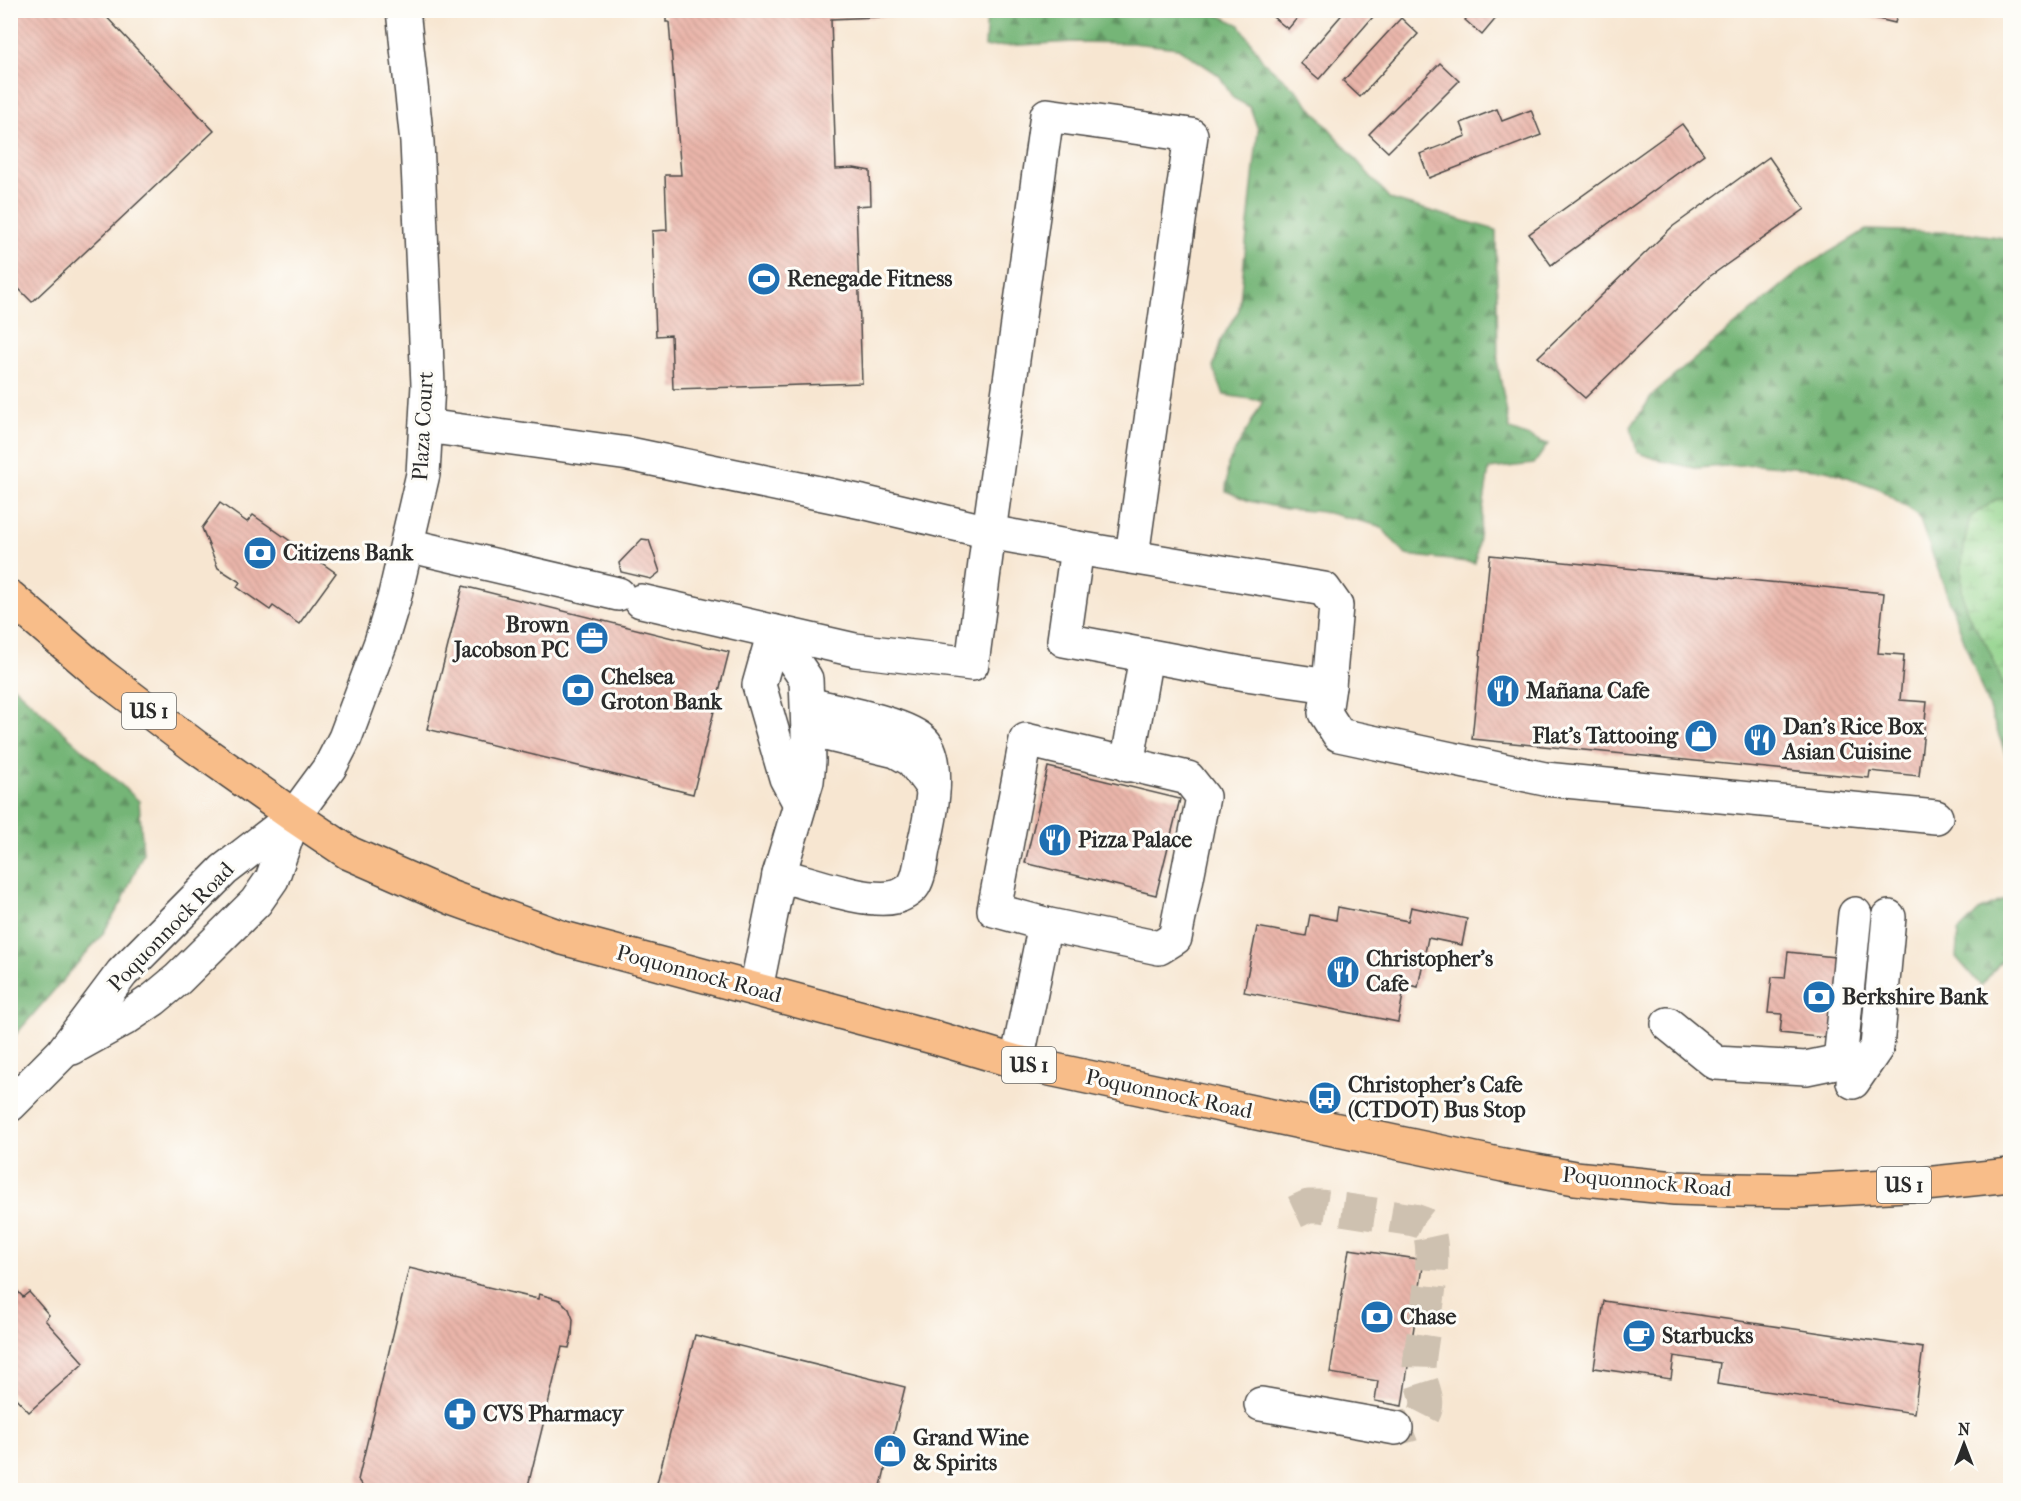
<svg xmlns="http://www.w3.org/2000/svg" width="2021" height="1501" font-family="'IM FELL French Canon',serif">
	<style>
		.forest { fill: url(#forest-firs); stroke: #507051; stroke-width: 1.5 }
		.wetland { fill: url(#wetland-marsh); stroke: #5e7f5b; stroke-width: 1.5 }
		.building { fill: url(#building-back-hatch) }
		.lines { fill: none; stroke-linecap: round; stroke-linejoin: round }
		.minor-tunnel { stroke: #cec1b0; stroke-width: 33; stroke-dasharray: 33 16; stroke-linecap: butt }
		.minor-casing { stroke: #4a4744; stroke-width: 36 }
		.major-casing { stroke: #4a4744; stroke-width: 36 }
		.minor { stroke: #fff; stroke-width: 33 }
		.major { stroke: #f8bd89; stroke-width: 33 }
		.labels { text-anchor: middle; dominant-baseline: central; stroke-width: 6; stroke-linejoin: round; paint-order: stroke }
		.shield { fill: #fdfcf7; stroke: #6a6a68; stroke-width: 1.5 }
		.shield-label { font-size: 21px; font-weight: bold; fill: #2b2b2b }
		.poi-label { font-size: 22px; font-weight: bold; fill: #2b2b2b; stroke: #fdfcf7; text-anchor: start }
		.street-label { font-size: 22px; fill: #2b2b2b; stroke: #fdfcf7 }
	</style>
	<defs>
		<pattern id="forest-firs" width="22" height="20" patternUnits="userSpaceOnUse" patternTransform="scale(1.5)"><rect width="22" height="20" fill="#75b577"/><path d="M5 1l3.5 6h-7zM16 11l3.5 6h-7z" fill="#609362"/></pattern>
		<pattern id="wetland-marsh" width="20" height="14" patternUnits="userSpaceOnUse" patternTransform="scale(1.5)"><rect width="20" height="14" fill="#92d38b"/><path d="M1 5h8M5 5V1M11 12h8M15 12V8" fill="none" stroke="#7eb578"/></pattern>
		<pattern id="building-back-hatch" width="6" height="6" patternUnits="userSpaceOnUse" patternTransform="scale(1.5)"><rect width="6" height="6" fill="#eab5aa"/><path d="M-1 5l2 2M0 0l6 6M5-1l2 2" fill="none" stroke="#c99c92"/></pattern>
	</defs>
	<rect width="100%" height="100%" fill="#fdfcf7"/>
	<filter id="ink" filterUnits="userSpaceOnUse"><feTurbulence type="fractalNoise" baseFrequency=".0167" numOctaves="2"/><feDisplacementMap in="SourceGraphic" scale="12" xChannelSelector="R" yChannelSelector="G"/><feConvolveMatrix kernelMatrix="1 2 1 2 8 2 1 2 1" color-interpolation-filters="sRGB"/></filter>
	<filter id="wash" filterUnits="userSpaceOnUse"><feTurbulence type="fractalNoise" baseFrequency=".008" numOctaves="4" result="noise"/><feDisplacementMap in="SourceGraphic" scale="24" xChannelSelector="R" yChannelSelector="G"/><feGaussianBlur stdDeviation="1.35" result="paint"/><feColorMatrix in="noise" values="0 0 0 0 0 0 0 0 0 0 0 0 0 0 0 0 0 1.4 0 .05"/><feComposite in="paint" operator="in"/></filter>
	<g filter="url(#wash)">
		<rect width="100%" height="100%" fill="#f7e6d1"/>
		<!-- forest -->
		<g class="forest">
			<path d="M987 11H1210L1240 25 1263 61 1296 90 1390 199 1496 230 1498 366 1510 430 1548 444 1534 464 1489 469 1475 563 1406 555 1380 526 1324 512 1286 509 1249 501 1226 491 1228 464 1263 401 1224 395 1213 368 1221 340 1239 310 1258 130 1250 107 1233 98 1219 75 1178 48 1132 43 1074 42 985 47Z"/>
			<path d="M1866 230 1969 233 2010 239V766L1918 515 1878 488 1827 470 1757 464 1695 468 1661 461 1637 452 1631 427 1654 393 1803 268Z"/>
			<path d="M11 684 139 801 143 853 122 902 102 935 11 1040Z"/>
			<path d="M2010 897V953L2007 954 1981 986 1956 957 1958 932 1979 911Z"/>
		</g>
		<!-- wetland -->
		<path class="wetland" d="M2010 498V691C1998 681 1997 664 1989 650 1984 639 1975 629 1970 618 1955 589 1963 547 1970 517L1997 499Z"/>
		<g id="blocks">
			<!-- building -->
			<g class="building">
				<path d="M10 10H100L214 131 32 302 10 280Z"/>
				<path d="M666 10H897L898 16 831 19 836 169 854 168 870 171 871 205 856 206 862 383 673 389 671 335 656 336 652 231 667 230 665 175H681L669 22H666Z"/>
				<path d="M1278 10H1304L1288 29 1273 17Z"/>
				<path d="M1346 10H1379L1319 79 1300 63Z"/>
				<path d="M1473 10H1503L1482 35 1465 20Z"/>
				<path d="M1841 10H1898L1895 23Z"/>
				<path d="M1401 18 1418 34 1360 97 1343 81Z"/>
				<path d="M1440 63 1459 81 1388 152 1369 134Z"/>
				<path d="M1497 109 1502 121 1531 110 1541 135 1429 178 1420 154 1466 136 1461 123Z"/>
				<path d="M1682 124 1704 154 1551 265 1529 234Z"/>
				<path d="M1769 157 1805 209 1709 277 1585 398 1538 357 1672 227Z"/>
				<path d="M220 503 247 522 253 515 336 573 299 624 273 606 270 610 237 587 240 582 218 568 202 528Z"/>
				<path d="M642 539 649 540 660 572 651 579 621 572 619 563Z"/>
				<path d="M1490 555 1884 593 1878 653 1904 655 1900 700 1927 702 1919 776 1870 771 1869 778 1472 739Z"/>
				<path d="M463 586 729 652 693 794 427 729Z"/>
				<path d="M1048 767 1180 799 1156 895 1025 863Z"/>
				<path d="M1338 907 1408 921 1411 907 1467 919 1462 945 1428 938 1418 987 1405 984 1398 1022 1244 992 1257 927 1306 936 1310 915 1336 920Z"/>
				<path d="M1788 952 1844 958 1843 972 1870 974 1864 1029 1837 1026 1836 1039 1780 1033 1782 1014 1768 1013 1772 977 1785 978Z"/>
				<path d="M1349 1249 1424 1260 1402 1406 1375 1401 1378 1381 1330 1373Z"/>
				<path d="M409 1268 538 1299 539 1294 560 1300 569 1309 573 1319 572 1336 569 1348 562 1347 527 1490H365L358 1480Z"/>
				<path d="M10 1283 23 1297 29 1292 49 1315 45 1320 84 1363 29 1412 10 1392Z"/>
				<path d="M1604 1301 1923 1348 1914 1413 1717 1384 1720 1363 1674 1356 1671 1379 1594 1368Z"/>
				<path d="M695 1335 905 1387 880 1490H690L657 1483Z"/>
			</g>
		</g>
	</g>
	<g filter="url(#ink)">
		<use href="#blocks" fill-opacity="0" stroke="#4a4744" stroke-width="1.5"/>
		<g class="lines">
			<!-- minor-tunnel -->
			<path class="minor-tunnel" d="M1295 1212 1308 1206H1321L1414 1220C1417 1221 1421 1222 1423 1223 1445 1240 1419 1342 1419 1369 1420 1385 1432 1399 1424 1414 1419 1425 1407 1427 1396 1428"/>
			<defs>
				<g id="minor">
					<path d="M426 426 629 454 862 502 989 532 1077 548 1064 640 1246 674 1329 686 1325 713 1339 735 1545 779 1936 817"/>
					<path d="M407 545 618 594"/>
					<path d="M1077 548 1324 589 1336 606 1329 686"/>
					<path d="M641 601 855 650 972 664 989 532 1047 115 1191 135 1132 556"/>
					<path d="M774 632 759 685 786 778 800 804"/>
					<path d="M809 730 896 751 912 760 933 788"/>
					<path d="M1026 740 1188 778 1203 797 1175 938 1159 948 1045 924 994 910Z"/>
					<path d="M1127 765 1146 656"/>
					<path d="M779 875C808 882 867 904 895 897 901 896 911 890 914 885 920 875 921 861 923 849 929 825 943 762 924 742 906 723 835 711 808 704"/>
					<path d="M756 989 779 875 807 781 809 761 806 679 774 632"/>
					<path d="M1668 1024 1716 1063 1806 1068 1840 1061 1855 914"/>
					<path d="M72 1048 126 1018 154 999 178 979 256 902 272 879 294 816"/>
					<path d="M1017 1062 1045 924"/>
					<path d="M1853 1082 1877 1047 1889 917"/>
					<path d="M10 1105 62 1053 122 973 224 870 294 816 330 767 345 738 381 642 394 599 423 474 428 385 417 142 403 10"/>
					<path d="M1261 1404 1396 1428"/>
				</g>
				<path id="major" d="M10 597 100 674 196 747 294 816 349 853 452 898 563 938 933 1037 1017 1062 1503 1165 1575 1178 1675 1188 1735 1190 1797 1191 1925 1184 2010 1175"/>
			</defs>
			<!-- minor casing -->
			<use href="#minor" class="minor-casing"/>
			<!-- major casing -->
			<use href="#major" class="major-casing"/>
			<!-- minor -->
			<use href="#minor" class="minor"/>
			<!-- major -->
			<use href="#major" class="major"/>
		</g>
	</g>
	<!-- icons -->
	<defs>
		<symbol id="stadium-disc" viewBox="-11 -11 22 22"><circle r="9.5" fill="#1f6fb2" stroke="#fdfcf7"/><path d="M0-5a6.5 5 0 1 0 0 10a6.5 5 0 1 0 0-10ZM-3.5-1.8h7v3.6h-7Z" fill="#fff"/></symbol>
		<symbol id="bank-disc" viewBox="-11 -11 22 22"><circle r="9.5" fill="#1f6fb2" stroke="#fdfcf7"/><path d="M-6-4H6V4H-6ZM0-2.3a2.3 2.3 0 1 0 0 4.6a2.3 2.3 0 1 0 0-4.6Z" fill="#fff"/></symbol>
		<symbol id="office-disc" viewBox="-11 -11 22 22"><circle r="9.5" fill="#1f6fb2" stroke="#fdfcf7"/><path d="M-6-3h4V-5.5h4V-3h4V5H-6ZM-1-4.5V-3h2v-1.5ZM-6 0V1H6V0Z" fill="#fff"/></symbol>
		<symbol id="restaurant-disc" viewBox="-11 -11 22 22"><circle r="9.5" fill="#1f6fb2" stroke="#fdfcf7"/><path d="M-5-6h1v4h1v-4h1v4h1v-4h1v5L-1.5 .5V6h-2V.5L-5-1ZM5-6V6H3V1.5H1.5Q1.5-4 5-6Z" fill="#fff"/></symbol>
		<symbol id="shop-disc" viewBox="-11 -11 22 22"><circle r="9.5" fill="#1f6fb2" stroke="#fdfcf7"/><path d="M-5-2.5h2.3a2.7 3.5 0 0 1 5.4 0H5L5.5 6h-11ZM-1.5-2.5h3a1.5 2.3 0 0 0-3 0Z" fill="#fff"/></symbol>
		<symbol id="bus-disc" viewBox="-11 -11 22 22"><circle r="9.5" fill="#1f6fb2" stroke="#fdfcf7"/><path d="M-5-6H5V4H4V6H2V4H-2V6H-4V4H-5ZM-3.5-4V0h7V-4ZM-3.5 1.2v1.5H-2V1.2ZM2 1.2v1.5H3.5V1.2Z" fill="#fff"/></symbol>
		<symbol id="cafe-disc" viewBox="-11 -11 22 22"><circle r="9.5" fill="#1f6fb2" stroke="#fdfcf7"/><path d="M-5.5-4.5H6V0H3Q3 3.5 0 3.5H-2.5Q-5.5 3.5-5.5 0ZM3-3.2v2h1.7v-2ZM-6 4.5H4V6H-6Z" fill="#fff"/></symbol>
		<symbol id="pharmacy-disc" viewBox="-11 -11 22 22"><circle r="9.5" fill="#1f6fb2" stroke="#fdfcf7"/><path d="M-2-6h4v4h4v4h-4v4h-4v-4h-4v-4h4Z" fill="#fff"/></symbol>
	</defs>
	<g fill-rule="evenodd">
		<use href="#stadium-disc" x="745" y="260" width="38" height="38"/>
		<use href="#bank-disc" x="241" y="534" width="38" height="38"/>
		<use href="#office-disc" x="573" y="619" width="38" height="38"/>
		<use href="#bank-disc" x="559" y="671" width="38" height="38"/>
		<use href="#restaurant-disc" x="1484" y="672" width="38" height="38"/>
		<use href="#shop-disc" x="1682" y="717" width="38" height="38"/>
		<use href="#restaurant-disc" x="1741" y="721" width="38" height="38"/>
		<use href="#restaurant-disc" x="1036" y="821" width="38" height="38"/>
		<use href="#restaurant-disc" x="1324" y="953" width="38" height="38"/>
		<use href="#bank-disc" x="1800" y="978" width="38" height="38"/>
		<use href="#bus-disc" x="1306" y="1079" width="38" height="38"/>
		<use href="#bank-disc" x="1358" y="1298" width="38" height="38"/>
		<use href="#cafe-disc" x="1620" y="1317" width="38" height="38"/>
		<use href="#pharmacy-disc" x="441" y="1395" width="38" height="38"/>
		<use href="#shop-disc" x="871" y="1432" width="38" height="38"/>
	</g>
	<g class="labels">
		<!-- shield labels -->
		<g class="shield">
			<rect x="122" y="693" width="54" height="36" rx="4.5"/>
			<rect x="1002" y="1047" width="54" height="36" rx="4.5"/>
			<rect x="1877" y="1167" width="54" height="36" rx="4.5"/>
		</g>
		<g class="shield-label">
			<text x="149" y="711">US 1</text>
			<text x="1029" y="1065">US 1</text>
			<text x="1904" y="1185">US 1</text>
		</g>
		<!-- poi labels -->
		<g class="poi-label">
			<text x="787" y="279">Renegade Fitness</text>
			<text x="283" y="553">Citizens Bank</text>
			<text x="569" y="625" text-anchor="end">Brown<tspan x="569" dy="25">Jacobson PC</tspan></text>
			<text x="601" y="677">Chelsea<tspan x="601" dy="25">Groton Bank</tspan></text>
			<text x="1526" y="691">Mañana Cafe</text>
			<text x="1783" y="727">Dan's Rice Box<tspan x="1783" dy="25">Asian Cuisine</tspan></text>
			<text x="1678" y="736" text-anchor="end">Flat's Tattooing</text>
			<text x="1078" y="840">Pizza Palace</text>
			<text x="1366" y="959">Christopher's<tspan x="1366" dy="25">Cafe</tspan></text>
			<text x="1842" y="997">Berkshire Bank</text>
			<text x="1348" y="1085">Christopher's Cafe<tspan x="1348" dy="25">(CTDOT) Bus Stop</tspan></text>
			<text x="1400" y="1317">Chase</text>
			<text x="1662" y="1336">Starbucks</text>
			<text x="483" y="1414">CVS Pharmacy</text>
			<text x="913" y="1438">Grand Wine<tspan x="913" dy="25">&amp; Spirits</tspan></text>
		</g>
		<!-- street labels -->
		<g class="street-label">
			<text transform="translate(423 426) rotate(-87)">Plaza Court</text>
			<text transform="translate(171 927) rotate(-46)">Poquonnock Road</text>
			<text transform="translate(699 974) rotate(15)">Poquonnock Road</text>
			<text transform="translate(1169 1094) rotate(12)">Poquonnock Road</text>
			<text transform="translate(1647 1182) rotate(5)">Poquonnock Road</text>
		</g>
	</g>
	<!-- margin -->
	<rect width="2021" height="1501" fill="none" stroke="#fdfcf7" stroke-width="36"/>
	<!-- north arrow -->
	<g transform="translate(1964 1444)" stroke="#fdfcf7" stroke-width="4.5" paint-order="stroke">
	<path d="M0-4.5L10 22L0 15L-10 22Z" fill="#2b2b2b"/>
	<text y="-9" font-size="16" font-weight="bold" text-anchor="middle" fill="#2b2b2b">N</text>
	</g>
</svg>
